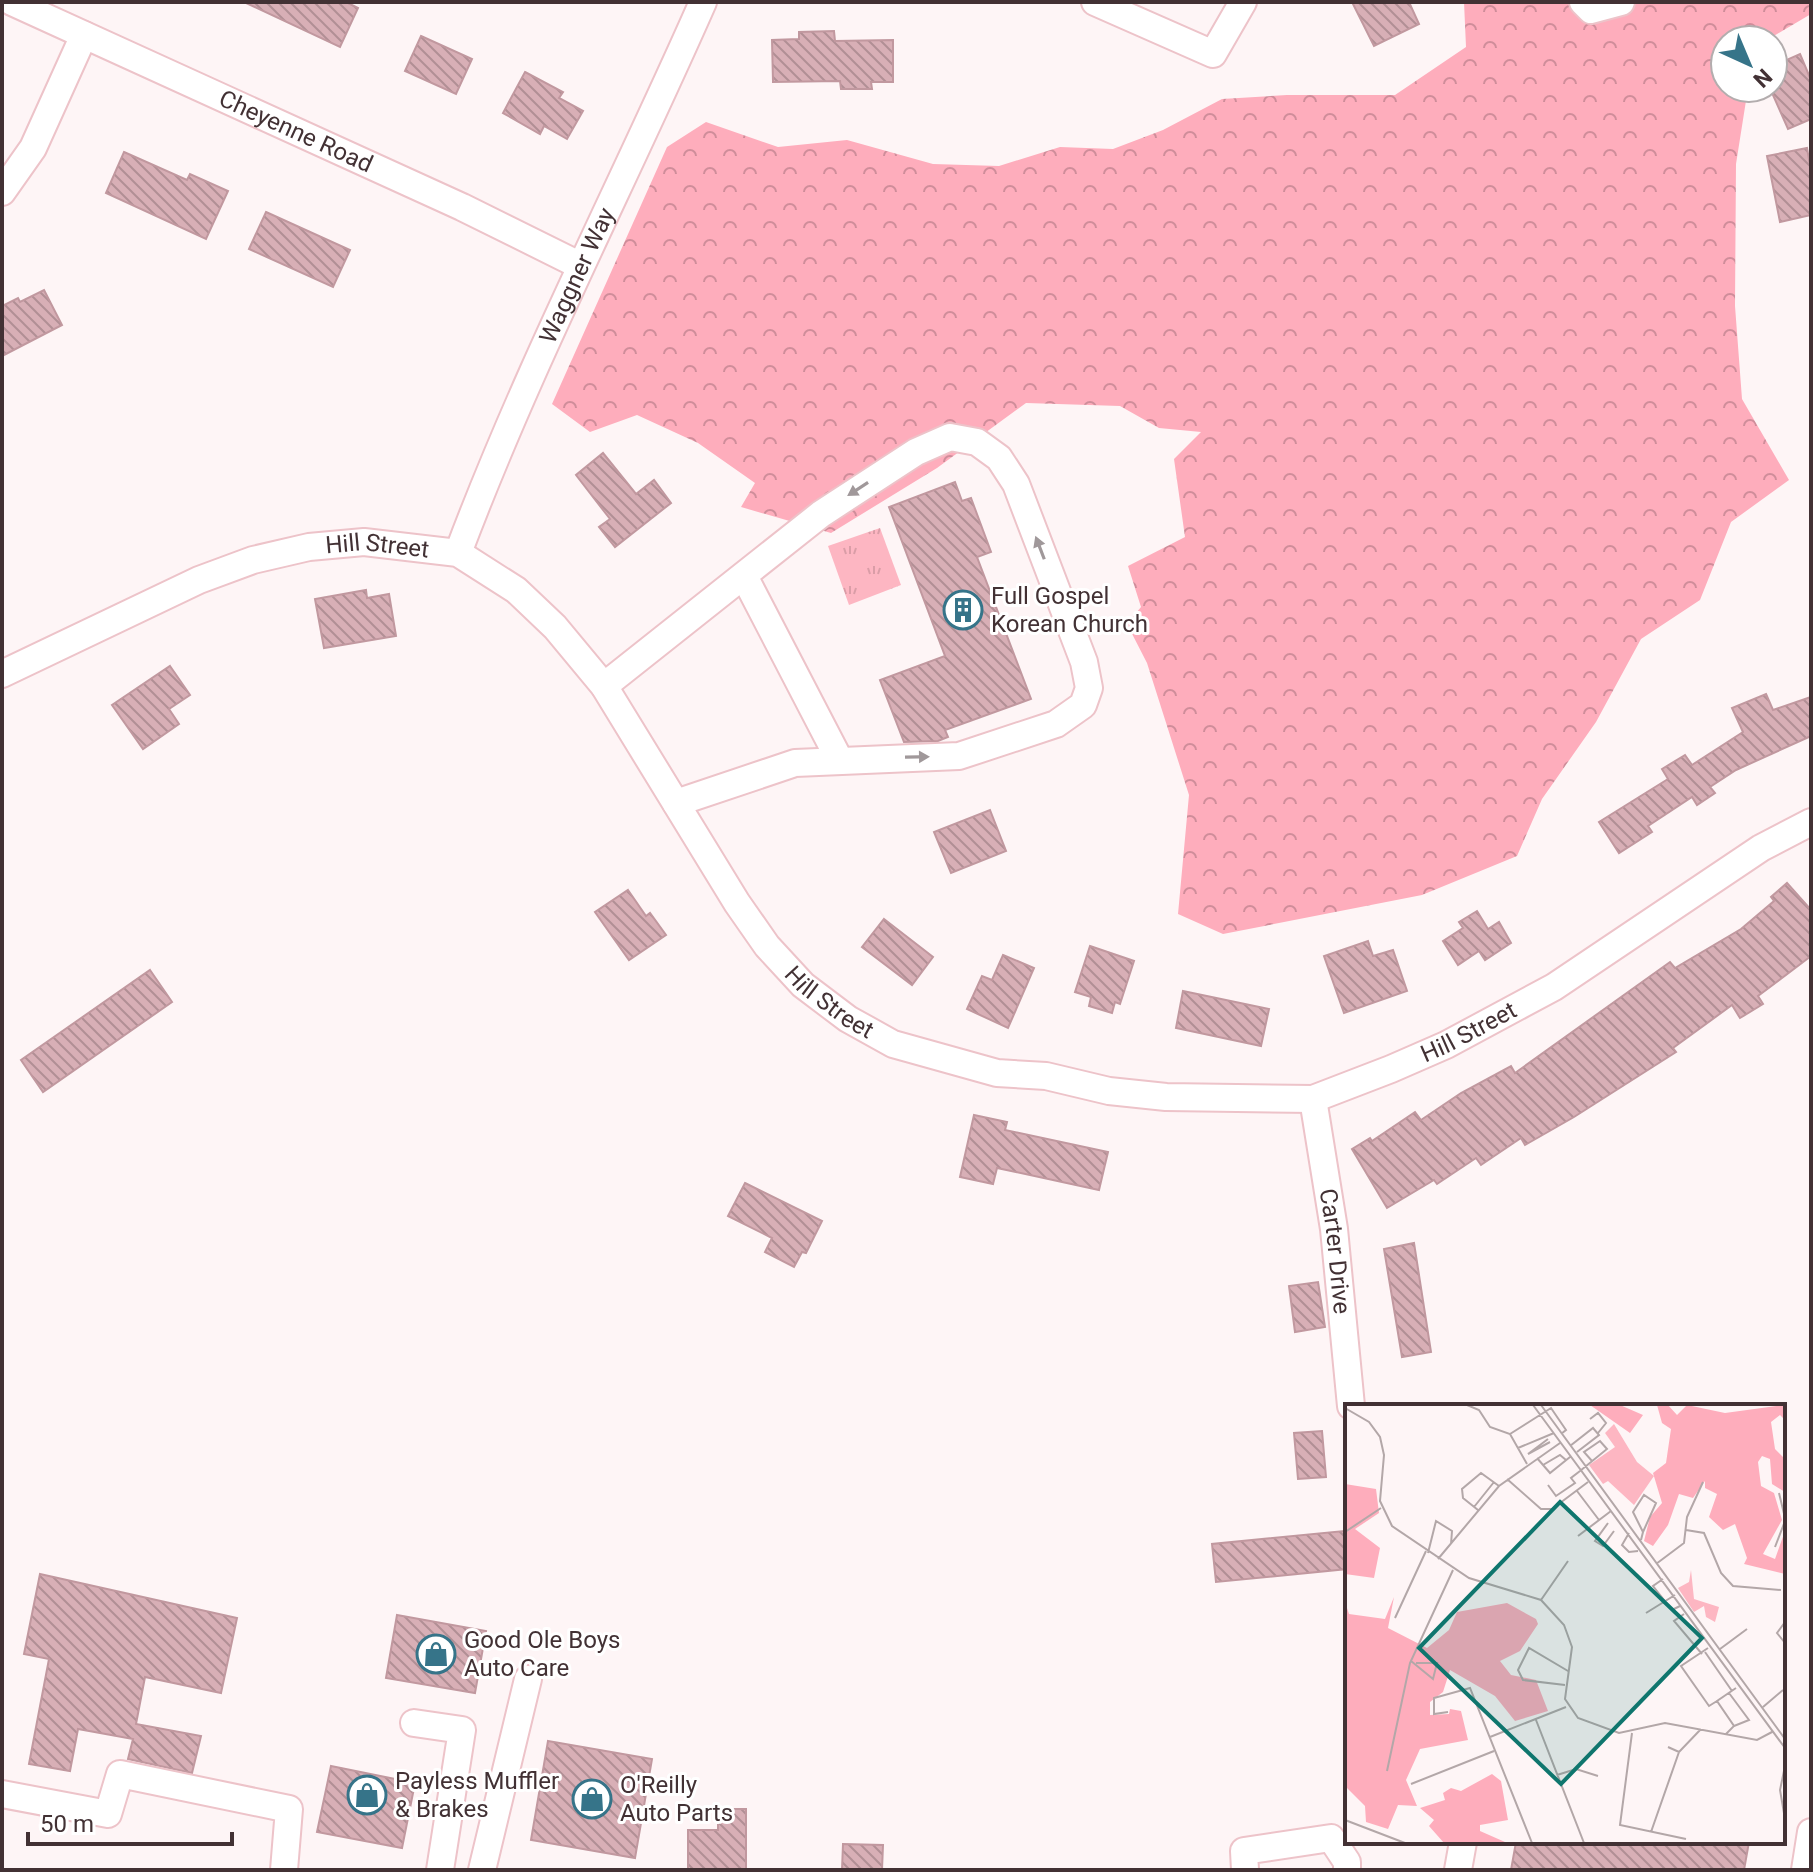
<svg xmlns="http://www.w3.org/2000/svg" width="1813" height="1872" font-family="Roboto,sans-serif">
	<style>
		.forest { fill: url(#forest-crowns) }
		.park { fill: url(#park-tufts) }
		.building { fill: url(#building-back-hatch); stroke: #c1989f; stroke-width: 2 }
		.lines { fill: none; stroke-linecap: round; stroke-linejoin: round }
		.minor-casing { stroke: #edc3c9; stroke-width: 30 }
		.minor { stroke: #fff; stroke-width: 26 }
		.oneway { fill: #a0989a }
		.labels { text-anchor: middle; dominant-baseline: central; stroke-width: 6; stroke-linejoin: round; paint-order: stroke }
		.street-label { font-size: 24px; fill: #423134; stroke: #fff }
		.poi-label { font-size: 24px; fill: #423134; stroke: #fff; text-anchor: start }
		.inset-road { fill: none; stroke: #b3a7a8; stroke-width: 2 }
		.view { fill: #0f766e; fill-opacity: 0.15; stroke: #0f766e; stroke-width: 4 }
		.inset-edge { fill: none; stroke: #423134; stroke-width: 4 }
	</style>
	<defs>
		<pattern id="forest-crowns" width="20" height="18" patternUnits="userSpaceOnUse" patternTransform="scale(2)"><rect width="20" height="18" fill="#feadbc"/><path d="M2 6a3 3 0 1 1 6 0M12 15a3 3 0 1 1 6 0" fill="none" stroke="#cf8d9a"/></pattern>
		<pattern id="park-tufts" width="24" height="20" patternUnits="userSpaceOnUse" patternTransform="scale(2)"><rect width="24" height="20" fill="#fdb6c2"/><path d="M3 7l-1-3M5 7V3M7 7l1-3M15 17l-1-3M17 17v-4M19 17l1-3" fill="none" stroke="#da9da7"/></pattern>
		<pattern id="building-back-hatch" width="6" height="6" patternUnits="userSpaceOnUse" patternTransform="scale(2)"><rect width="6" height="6" fill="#d8afb6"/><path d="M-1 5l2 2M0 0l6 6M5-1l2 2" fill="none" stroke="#b18f95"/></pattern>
	</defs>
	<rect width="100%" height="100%" fill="#fef5f6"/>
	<!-- forest -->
	<path class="forest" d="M1464 2H1811V14L1767 40H1725V88H1748L1736 164 1735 306 1742 399 1789 480 1731 522 1700 600 1641 639 1596 722 1542 799 1517 856 1422 895 1223 934 1178 914 1189 795 1147 663 1127 624 1141 607 1128 566 1185 537 1174 459 1201 432 1159 428 1120 406 1026 403 937 468 831 533 741 507 755 483 698 443 637 415 590 432 552 404 667 147 706 122 778 147 847 140 933 164 999 166 1060 147 1113 149 1163 130 1222 99 1287 95H1395L1466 47Z"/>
	<!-- park -->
	<path class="park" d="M880 528 901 585 849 605 828 546Z"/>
	<!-- building -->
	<g class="building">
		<path d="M244 2H346L358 8 340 47Z"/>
		<path d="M1352 2H1409L1419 24 1374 46Z"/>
		<path d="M834 31 835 41 893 40V82H871L872 89H841L840 81 773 82 772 40 799 39V32Z"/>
		<path d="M421 36 472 59 456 94 405 71Z"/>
		<path d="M1800 54 1811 80V119L1788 129 1773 95V66Z"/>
		<path d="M525 72 563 92 559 98 583 111 567 139 544 126 540 134 503 113Z"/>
		<path d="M1807 148 1811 171V215L1780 222 1767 156Z"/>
		<path d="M124 152 187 180 190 174 228 191 206 239 106 193Z"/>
		<path d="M266 212 350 250 333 287 249 249Z"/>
		<path d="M44 290 62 325 2 356V306L18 298 20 302Z"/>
		<path d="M603 453 636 494 654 480 671 503 615 547 599 527 610 519 576 475Z"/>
		<path d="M955 482 962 501 971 498 991 552 977 557 1031 699 945 730 948 737 938 741 904 742 880 680 945 656 889 507Z"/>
		<path d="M366 590 367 598 389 594 396 636 324 648 315 599Z"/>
		<path d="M170 666 190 695 169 709 179 724 143 749 112 705Z"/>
		<path d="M1766 694 1773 710 1811 697V736L1736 770 1710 787 1715 793 1697 805 1692 797 1648 826 1652 832 1619 853 1599 822 1668 779 1662 769 1685 755 1692 765 1743 732 1732 708Z"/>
		<path d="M990 810 1006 851 951 873 934 832Z"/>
		<path d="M1787 883 1811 910V956L1758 996 1763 1004 1740 1018 1732 1005 1673 1048 1676 1052 1574 1117 1525 1145 1521 1138 1481 1165 1476 1158 1437 1184 1434 1180 1387 1208 1352 1149 1370 1138 1372 1141 1415 1112 1421 1120 1461 1093 1511 1066 1515 1073 1670 962 1675 968 1741 929 1774 901 1771 897Z"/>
		<path d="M628 890 646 916 650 913 666 935 629 960 595 912Z"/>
		<path d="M1477 911 1488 929 1499 922 1511 943 1485 960 1479 951 1458 965 1443 941 1463 928 1459 922Z"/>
		<path d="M884 919 933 957 912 985 862 947Z"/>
		<path d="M1368 941 1373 956 1393 950 1407 991 1344 1013 1324 956Z"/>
		<path d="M1090 946 1134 961 1120 1004 1115 1002 1112 1013 1089 1006 1091 997 1075 992Z"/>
		<path d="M1003 955 1034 968 1008 1028 967 1009 982 976 992 980Z"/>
		<path d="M150 970 172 1002 43 1092 21 1060Z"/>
		<path d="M1183 991 1269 1009 1261 1046 1176 1028Z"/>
		<path d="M974 1115 1007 1122 1005 1130 1108 1152 1099 1190 997 1168 993 1184 960 1177Z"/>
		<path d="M745 1183 822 1221 806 1253 802 1252 794 1267 765 1252 772 1238 728 1216Z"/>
		<path d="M1414 1243 1431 1352 1402 1357 1384 1249Z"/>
		<path d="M1318 1282 1325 1327 1295 1332 1289 1286Z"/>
		<path d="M1322 1431 1326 1477 1298 1479 1294 1433Z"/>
		<path d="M1344 1531 1347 1569 1216 1582 1212 1544Z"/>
		<path d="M40 1574 237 1618 221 1693 145 1677 136 1724 201 1736 192 1773 128 1759 133 1739 78 1729 70 1771 29 1764 49 1659 24 1654Z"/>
		<path d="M397 1615 486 1631 475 1693 386 1678Z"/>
		<path d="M548 1741 652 1759 635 1858 531 1840Z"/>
		<path d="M331 1766 415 1783 402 1848 317 1832Z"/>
		<path d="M718 1809H746V1870H688V1830H718Z"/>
		<path d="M1516 1842H1749L1744 1870H1511Z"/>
		<path d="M843 1844 883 1845 882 1870H842Z"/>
	</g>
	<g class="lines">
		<defs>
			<g id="minor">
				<path id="s1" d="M12 2 462 207 579 265"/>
				<path d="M1095 2 1213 54 1243 2"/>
				<path d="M1583 2 1591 10 1621 2"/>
				<path d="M2 192 33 148 84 35"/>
				<path id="s2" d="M458 553C529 364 622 186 703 2"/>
				<path d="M744 576 839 759"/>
				<path id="s3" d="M2 674 199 580 253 560 309 547 364 542 458 553 516 590 555 627 604 686 737 903 767 946 803 985 848 1019 893 1044 997 1073 1046 1076 1109 1091 1166 1097 1313 1099 1391 1069 1446 1045 1554 987 1761 848 1811 822"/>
				<path d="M604 686 821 514 916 452 950 437 977 442 999 458 1016 484 1084 662 1089 688 1083 705 1056 724 959 756 795 763 676 803"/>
				<path id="s4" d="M1313 1099 1334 1229 1351 1406"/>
				<path d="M414 1723 462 1730 440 1870"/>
				<path d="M2 1794 108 1814 120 1774 289 1809 284 1870"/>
				<path d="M482 1870 528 1679"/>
				<path d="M1245 1870 1244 1851 1331 1838 1347 1862V1870"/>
				<path d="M1458 1870 1463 1842"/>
				<path d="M1805 1870 1811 1832"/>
			</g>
		</defs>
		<!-- minor casing -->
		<use href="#minor" class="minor-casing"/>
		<!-- minor -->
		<use href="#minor" class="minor"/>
	</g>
	<!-- one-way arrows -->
	<defs><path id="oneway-solid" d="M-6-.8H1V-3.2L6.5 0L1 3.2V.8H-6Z" transform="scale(2)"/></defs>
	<g class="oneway">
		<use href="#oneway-solid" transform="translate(858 489) rotate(147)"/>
		<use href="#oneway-solid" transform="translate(1040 548) rotate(-111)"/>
		<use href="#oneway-solid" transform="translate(917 757) rotate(-1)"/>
	</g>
	<!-- icons -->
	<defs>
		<symbol id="building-ring" viewBox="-11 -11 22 22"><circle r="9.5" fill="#fff" stroke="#367489" stroke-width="1.5"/><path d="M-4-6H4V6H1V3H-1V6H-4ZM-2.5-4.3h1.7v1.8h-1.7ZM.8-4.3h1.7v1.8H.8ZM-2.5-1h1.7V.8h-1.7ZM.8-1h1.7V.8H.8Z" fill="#367489"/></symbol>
		<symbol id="shop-ring" viewBox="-11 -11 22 22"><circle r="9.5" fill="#fff" stroke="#367489" stroke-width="1.5"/><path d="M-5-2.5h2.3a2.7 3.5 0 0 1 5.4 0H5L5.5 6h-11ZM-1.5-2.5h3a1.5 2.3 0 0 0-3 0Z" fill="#367489"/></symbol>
	</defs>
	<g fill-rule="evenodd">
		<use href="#building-ring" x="941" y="588" width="44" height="44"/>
		<use href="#shop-ring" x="414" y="1632" width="44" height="44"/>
		<use href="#shop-ring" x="345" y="1773" width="44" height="44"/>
		<use href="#shop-ring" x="570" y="1777" width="44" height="44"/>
	</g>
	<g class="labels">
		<!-- street labels -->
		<g class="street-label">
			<text stroke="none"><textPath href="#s1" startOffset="312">Cheyenne Road</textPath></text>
			<text stroke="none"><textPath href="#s2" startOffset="302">Waggner Way</textPath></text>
			<text stroke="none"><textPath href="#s3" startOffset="402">Hill Street</textPath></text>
			<text stroke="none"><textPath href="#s3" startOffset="1074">Hill Street</textPath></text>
			<text stroke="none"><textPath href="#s3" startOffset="1746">Hill Street</textPath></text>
			<text stroke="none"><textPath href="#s4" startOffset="154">Carter Drive</textPath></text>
		</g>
		<!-- poi labels -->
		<g class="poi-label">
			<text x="991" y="596">Full Gospel<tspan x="991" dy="28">Korean Church</tspan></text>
			<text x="464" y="1640">Good Ole Boys<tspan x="464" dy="28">Auto Care</tspan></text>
			<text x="395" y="1781">Payless Muffler<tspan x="395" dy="28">&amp; Brakes</tspan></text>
			<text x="620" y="1785">O'Reilly<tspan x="620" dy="28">Auto Parts</tspan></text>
		</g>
	</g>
	<!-- overview -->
	<g transform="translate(1345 1404)">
		<rect width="440" height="440" fill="#fef5f6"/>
		<path d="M269 20 292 58 309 72 289 101 263 77 258 80 244 61 270 43 260 29ZM346 166 349 195 374 203 370 218 361 213 359 202 349 208 333 184 344 178Z" fill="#fdb6c2"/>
		<path d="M245 1H275L298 11 285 29ZM312 1H323L332 11 342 1 380 9 439 1 440 16 435 11 426 18 430 45 440 55V88L427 80 425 55 417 52 413 58 416 82 429 89 437 116 418 150 430 155 440 127V170L399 160 402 154 390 120 378 126 364 113 372 90 360 84V77L348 94 334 90 323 121 308 142 299 137 305 113 317 99 308 69 321 59 326 25 317 19ZM0 80 31 85 34 109 10 125 35 144 29 174 0 170ZM49 193 43 224 82 244 104 226 112 208 162 199 191 215 193 220 175 247 155 257 166 271 191 276 203 307 170 317 150 292 105 266 98 288 85 298V311L104 310 105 305 116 307 123 336 75 345 61 376 72 402 53 401 43 425 21 418 20 402 0 382V198L4 210 40 215ZM147 370 156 377 163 416 135 421V427L160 438 181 439H99L84 422 89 416 75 404 100 396 98 389 106 384 116 387Z" fill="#feadbc"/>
		<path class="inset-road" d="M122 1 134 6 145 23 165 30 182 60M188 1 440 344M196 1 440 335M0 4 24 18 35 33 39 51 35 97 47 122 124 174 196 196 219 221 227 243 220 295 233 314 274 329 320 319 412 336 427 328M245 15 253 9 261 19 253 29M165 30 206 4 221 26 216 30M203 35 183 50 205 38M225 42 248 24 254 31 232 48M173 44 209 29M192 54 205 69 225 53M198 61 215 51 221 56M162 75 196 105H207L243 78M203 81 211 92 230 79 226 74 235 67 262 45 255 37 239 48 247 57M232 87 254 116M434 89 440 114M129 103 149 78M133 106 118 94 117 85 136 69 154 82M263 119 250 137 258 142 269 127M341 126 359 129 376 169 388 182 436 186M0 128 36 104M284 129 277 141 284 148 293 147M233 132 266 107M296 136 298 128 288 108 299 91 311 99 298 128M430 143 440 117M83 149 91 117 107 127 106 140M93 155 154 82 215 39M311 160 339 139 342 113 358 78M318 175 308 182 327 206 335 202M196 196 223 157M301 209 330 191M339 210 329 217 357 250M50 214 81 147M440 218 432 229 440 239M363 244 336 262 364 302 372 297M375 245 402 225M360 248 387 287M66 257 88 275 92 259H71M220 281 178 276 173 266 184 244 223 267M384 289 404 316 389 322M418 303 438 286M103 308 89 310V294L125 284 187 439M191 316 239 439M287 329 275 421 341 435M381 330 389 322 372 297 391 284M145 333 221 303M323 343 334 348 356 325M440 362 435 386 440 415M42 367 65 259 108 166M212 371 231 365 253 372M66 380 149 347M0 416 60 439M306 428 334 348"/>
		<path class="view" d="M215 98 357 234 216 380 74 244Z"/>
		<rect width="440" height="440" class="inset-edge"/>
	</g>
	<!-- border -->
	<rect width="1813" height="1872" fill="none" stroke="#423134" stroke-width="8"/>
	<!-- north arrow -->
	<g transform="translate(1749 64) rotate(136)"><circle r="38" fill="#ffffff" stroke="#b3adae" stroke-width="2"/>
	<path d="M0-6L14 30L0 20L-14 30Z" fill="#367489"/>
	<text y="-12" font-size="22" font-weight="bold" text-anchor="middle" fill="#423134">N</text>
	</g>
	<!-- scale -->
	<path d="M28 1832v12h204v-12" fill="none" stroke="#423134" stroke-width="4"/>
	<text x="40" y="1832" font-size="24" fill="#423134" stroke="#ffffff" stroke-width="6" paint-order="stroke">50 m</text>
</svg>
